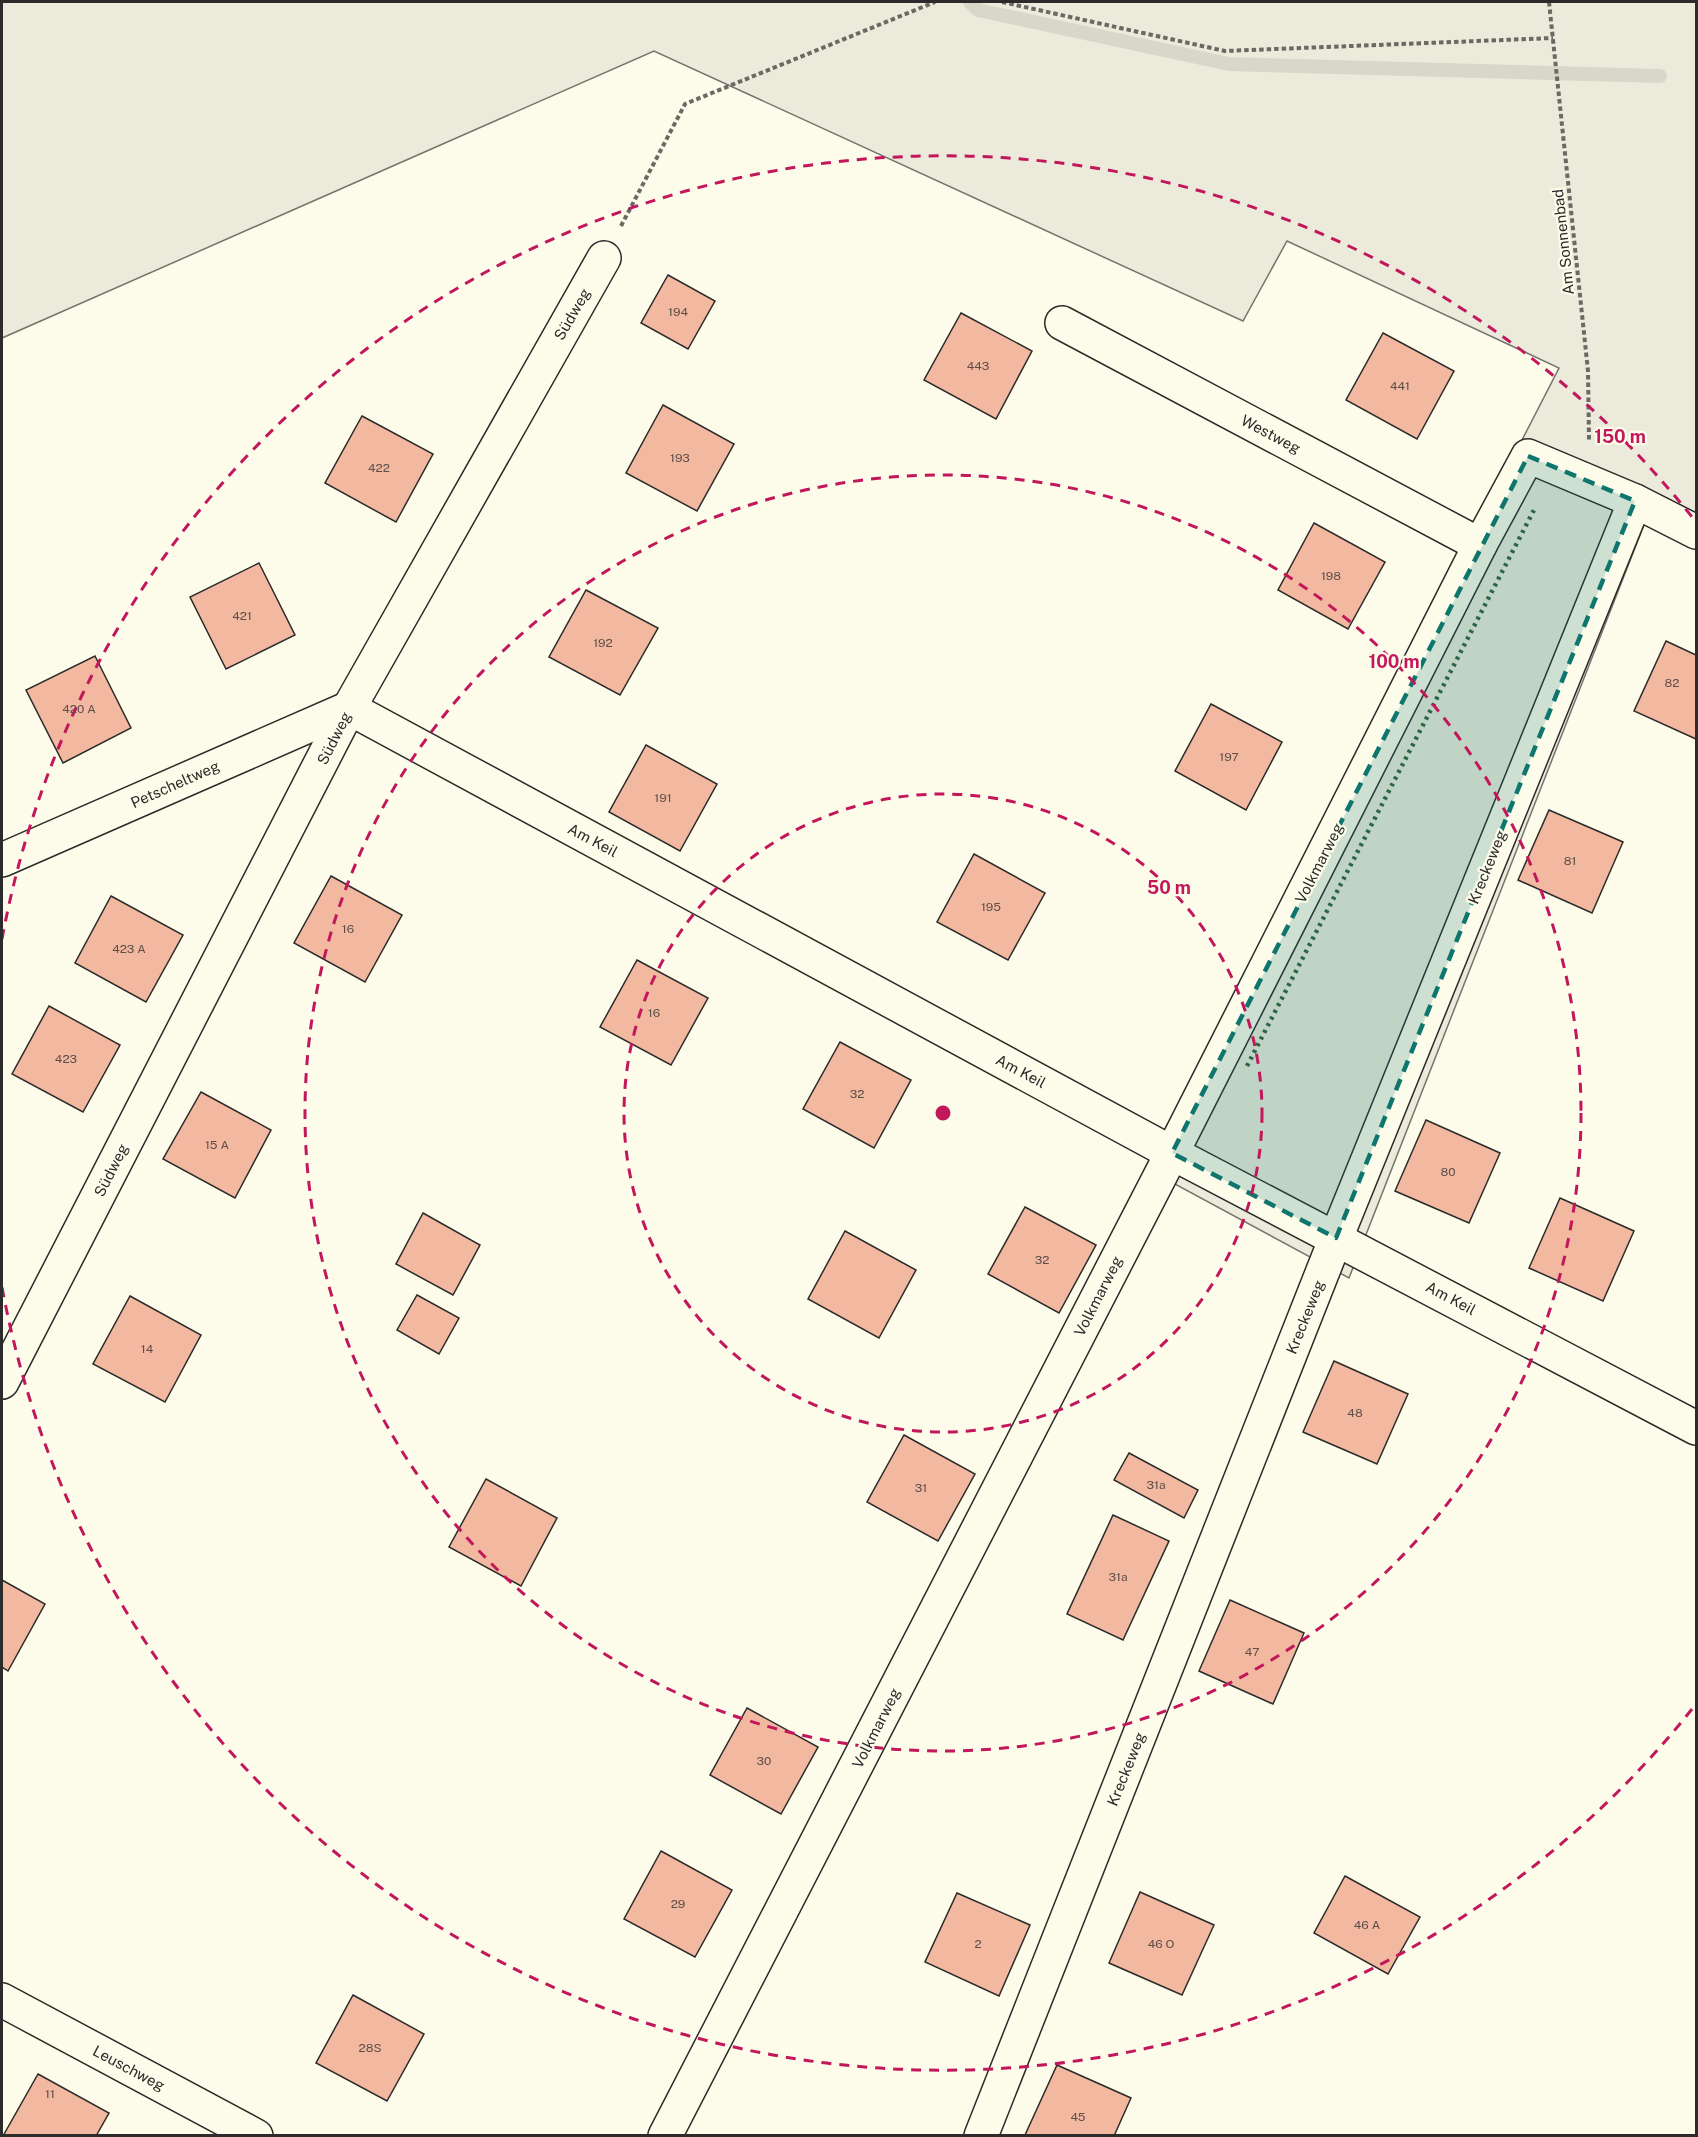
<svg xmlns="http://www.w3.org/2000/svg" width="1698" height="2137" font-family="'Public Sans',sans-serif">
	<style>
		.green { fill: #ecebdb; stroke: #74746e; stroke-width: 1.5 }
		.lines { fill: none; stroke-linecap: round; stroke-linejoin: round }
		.stream { stroke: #d8d7c9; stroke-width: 14 }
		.building { fill: #f2b8a0; stroke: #2b2b2b; stroke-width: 1.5 }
		.minor-casing { stroke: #2b2b2b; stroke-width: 36 }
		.path { stroke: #6a6964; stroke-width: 4; stroke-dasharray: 4.5 3; stroke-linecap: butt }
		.minor { stroke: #fdfbea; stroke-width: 33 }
		.hedge { stroke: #34623c; stroke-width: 4.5; stroke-dasharray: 3 4.5; stroke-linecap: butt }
		.marked { fill: #0f766e; fill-opacity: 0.2; stroke: #0f766e; stroke-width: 4.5; stroke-dasharray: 12 8; stroke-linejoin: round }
		.ring { fill: none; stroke: #c2185b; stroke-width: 3; stroke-dasharray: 10 8 }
		.labels { text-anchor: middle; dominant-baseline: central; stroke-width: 4.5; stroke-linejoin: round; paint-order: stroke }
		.number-label { font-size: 12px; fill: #5d4e48 }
		.street-label { font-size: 15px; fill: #2b2b2b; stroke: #fdfbea }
		.centre { fill: #c2185b; stroke: #fdfbea; stroke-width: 3 }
		.ring-label { font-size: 18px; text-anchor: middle; font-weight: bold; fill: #c2185b; stroke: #fdfbea; stroke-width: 4.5; stroke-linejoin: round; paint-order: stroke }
	</style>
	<rect width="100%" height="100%" fill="#fdfbea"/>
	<!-- green -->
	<path class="green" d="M2 2H1696V522L1653 502 1349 1278 1147 1169 1559 368 1287 241 1243 321 654 51 2 338Z"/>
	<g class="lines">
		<!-- stream -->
		<path class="stream" d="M970 2 978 10 1229 64 1660 76"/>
	</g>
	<!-- building -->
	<g class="building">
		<path d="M668 275 715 301 688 349 641 323Z"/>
		<path d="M961 313 1032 351 996 419 924 380Z"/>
		<path d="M1383 333 1454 371 1417 439 1346 400Z"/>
		<path d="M663 405 734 444 697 511 626 473Z"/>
		<path d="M362 416 433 454 396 522 325 483Z"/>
		<path d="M1314 523 1385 562 1348 629 1278 590Z"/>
		<path d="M259 563 295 635 226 669 190 597Z"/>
		<path d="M586 590 658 628 620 695 549 657Z"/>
		<path d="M1666 641 1696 655V739L1634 711Z"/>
		<path d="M95 656 131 728 63 763 26 690Z"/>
		<path d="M1211 704 1282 742 1246 810 1175 771Z"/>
		<path d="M646 745 717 784 680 851 609 812Z"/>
		<path d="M1549 810 1623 842 1592 913 1518 880Z"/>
		<path d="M974 854 1045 893 1008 960 937 922Z"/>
		<path d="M331 876 402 915 365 982 294 943Z"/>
		<path d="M111 896 183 935 146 1002 75 963Z"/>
		<path d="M637 960 708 998 671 1065 600 1027Z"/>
		<path d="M49 1006 120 1045 83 1112 12 1074Z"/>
		<path d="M840 1042 911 1080 874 1148 803 1109Z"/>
		<path d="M201 1092 271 1130 235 1198 163 1159Z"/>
		<path d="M1426 1120 1500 1153 1469 1223 1395 1191Z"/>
		<path d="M1560 1198 1634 1231 1603 1301 1529 1268Z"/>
		<path d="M1025 1207 1096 1245 1059 1313 988 1274Z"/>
		<path d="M423 1213 480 1245 453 1295 396 1264Z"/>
		<path d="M845 1231 916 1270 879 1338 808 1299Z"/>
		<path d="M417 1295 459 1318 439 1354 397 1330Z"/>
		<path d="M130 1296 201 1335 165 1402 93 1364Z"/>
		<path d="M1334 1361 1408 1394 1377 1464 1303 1432Z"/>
		<path d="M904 1435 975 1474 938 1541 867 1502Z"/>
		<path d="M1129 1453 1198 1490 1184 1518 1114 1480Z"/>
		<path d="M486 1479 557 1518 521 1586 449 1547Z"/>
		<path d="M1113 1515 1169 1541 1123 1640 1067 1614Z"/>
		<path d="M2 1580 45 1604 8 1671 2 1667Z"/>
		<path d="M1230 1600 1304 1633 1273 1704 1199 1671Z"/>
		<path d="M747 1708 818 1747 781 1814 710 1775Z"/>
		<path d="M661 1851 732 1890 695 1957 624 1919Z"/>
		<path d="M1345 1876 1420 1917 1388 1974 1314 1933Z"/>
		<path d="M1140 1892 1214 1925 1182 1995 1109 1963Z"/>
		<path d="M957 1893 1030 1925 999 1996 925 1962Z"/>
		<path d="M353 1995 424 2034 387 2101 316 2063Z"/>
		<path d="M1057 2065 1131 2098 1114 2136 1025 2135Z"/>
		<path d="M38 2074 109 2113 96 2136H3Z"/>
	</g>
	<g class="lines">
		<defs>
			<g id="minor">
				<path d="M1062 323 1480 545"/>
				<path d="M2 860 349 708 1172 1153 1696 1428"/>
				<path d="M2 1382 349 708 604 258"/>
				<path d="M2 2000 256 2136"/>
				<path d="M665 2136 1172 1153 1480 545 1528 456 1635 501 1696 532"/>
				<path d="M981 2136 1336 1238 1635 501"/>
			</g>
		</defs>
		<!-- minor casing -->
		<use href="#minor" class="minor-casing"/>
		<!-- path -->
		<g class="path">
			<path d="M1002 2 1225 51 1553 38"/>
			<path d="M1549 2 1588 371 1589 440"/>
			<path d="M621 226 685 104 935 2"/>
		</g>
		<!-- minor -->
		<use href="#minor" class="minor"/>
		<!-- hedge -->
		<path class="hedge" d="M1247 1066 1535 508"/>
	</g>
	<!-- marked area -->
	<path class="marked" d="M1528 456 1635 501 1336 1238 1172 1153Z"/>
	<!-- distance rings -->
	<g class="ring">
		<circle cx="943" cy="1113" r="319"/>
		<circle cx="943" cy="1113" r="638"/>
		<path d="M1692 1709A957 957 0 0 1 2 1287M2 939A957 957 0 0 1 1692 517"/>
	</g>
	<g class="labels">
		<!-- number labels -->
		<g class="number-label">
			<text x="678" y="312">194</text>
			<text x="978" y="366">443</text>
			<text x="1400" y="386">441</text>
			<text x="680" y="458">193</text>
			<text x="379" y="468">422</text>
			<text x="1331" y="576">198</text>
			<text x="242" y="616">421</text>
			<text x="603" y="643">192</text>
			<text x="1672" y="683">82</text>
			<text x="79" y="709">420 A</text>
			<text x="1229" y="757">197</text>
			<text x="663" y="798">191</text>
			<text x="1570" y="861">81</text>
			<text x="991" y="907">195</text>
			<text x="348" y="929">16</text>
			<text x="129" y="949">423 A</text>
			<text x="654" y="1013">16</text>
			<text x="66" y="1059">423</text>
			<text x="857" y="1094">32</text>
			<text x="217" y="1145">15 A</text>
			<text x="1448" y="1172">80</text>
			<text x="1042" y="1260">32</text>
			<text x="147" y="1349">14</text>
			<text x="1355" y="1413">48</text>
			<text x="1156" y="1485">31a</text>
			<text x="921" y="1488">31</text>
			<text x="1118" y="1577">31a</text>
			<text x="1252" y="1652">47</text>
			<text x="764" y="1761">30</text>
			<text x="678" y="1904">29</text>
			<text x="1367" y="1925">46 A</text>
			<text x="978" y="1944">2</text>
			<text x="1161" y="1944">46 O</text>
			<text x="370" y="2048">28S</text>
			<text x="50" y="2094">11</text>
			<text x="1078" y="2117">45</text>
		</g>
		<!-- street labels -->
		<g class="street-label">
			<text transform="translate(1563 242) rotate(-96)">Am Sonnenbad</text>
			<text transform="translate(572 314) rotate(-60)">Südweg</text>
			<text transform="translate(1271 434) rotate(28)">Westweg</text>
			<text transform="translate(334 738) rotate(-63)">Südweg</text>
			<text transform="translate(175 784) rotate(-24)">Petscheltweg</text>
			<text transform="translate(593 840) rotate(28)">Am Keil</text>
			<text transform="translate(1319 863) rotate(-63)">Volkmarweg</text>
			<text transform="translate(1487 867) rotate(-68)">Kreckeweg</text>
			<text transform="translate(1021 1071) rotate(28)">Am Keil</text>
			<text transform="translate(111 1170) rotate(-63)">Südweg</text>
			<text transform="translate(1098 1296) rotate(-63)">Volkmarweg</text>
			<text transform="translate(1451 1298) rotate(28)">Am Keil</text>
			<text transform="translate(1305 1317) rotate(-68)">Kreckeweg</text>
			<text transform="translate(876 1728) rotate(-63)">Volkmarweg</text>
			<text transform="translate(1126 1769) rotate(-68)">Kreckeweg</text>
			<text transform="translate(129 2068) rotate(28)">Leuschweg</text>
		</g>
	</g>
	<circle cx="943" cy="1113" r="9" class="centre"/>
	<g class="ring-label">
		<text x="1620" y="443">150 m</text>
		<text x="1394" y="668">100 m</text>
		<text x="1169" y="894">50 m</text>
	</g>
	<!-- border -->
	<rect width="1698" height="2137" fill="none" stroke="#2b2b2b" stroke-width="6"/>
</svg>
